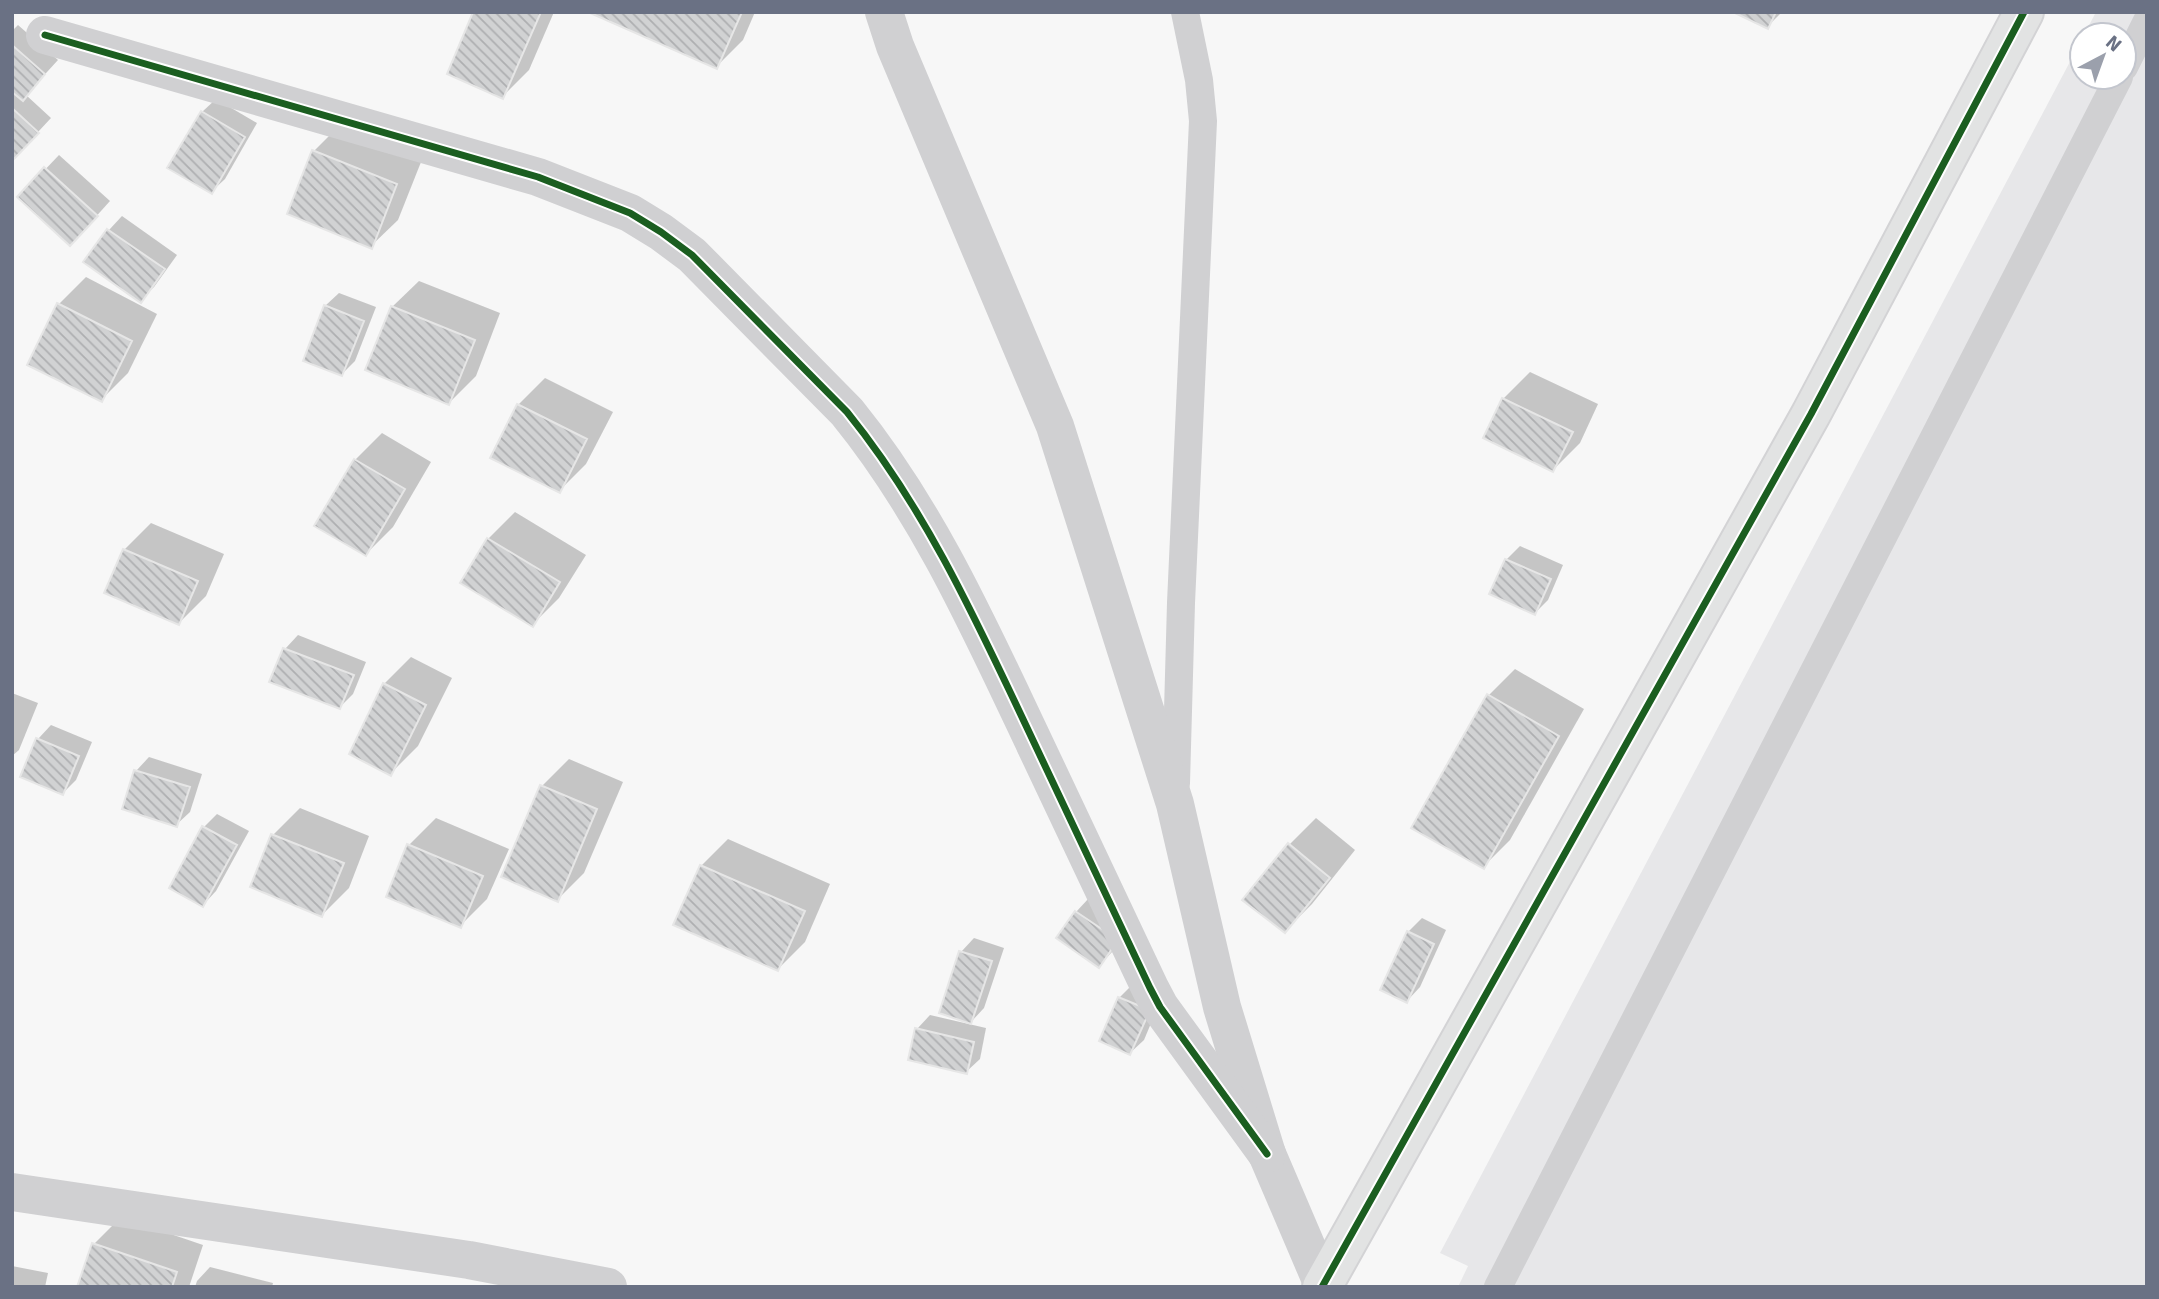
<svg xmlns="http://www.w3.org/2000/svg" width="2159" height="1299" font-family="Signika,sans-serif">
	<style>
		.built { fill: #e7e7e9 }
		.shadow { fill: #0003 }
		.building { fill: url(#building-back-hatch); stroke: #e6e6e6; stroke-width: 2 }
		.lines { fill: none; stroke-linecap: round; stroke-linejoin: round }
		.secondary-casing { stroke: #d3d3d5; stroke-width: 42 }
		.lane { stroke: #d0d0d2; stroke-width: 28 }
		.street { stroke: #d0d0d2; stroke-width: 38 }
		.secondary { stroke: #e2e3e3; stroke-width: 38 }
		.cycleway-casing { stroke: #fff; stroke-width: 11 }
		.cycleway { stroke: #1b5e20; stroke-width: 7 }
	</style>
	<defs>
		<pattern id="building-back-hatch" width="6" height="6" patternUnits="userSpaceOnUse" patternTransform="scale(1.75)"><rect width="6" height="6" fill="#d1d2d3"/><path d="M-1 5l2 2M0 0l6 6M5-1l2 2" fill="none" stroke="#aeafb1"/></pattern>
	</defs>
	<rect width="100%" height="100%" fill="#f7f7f7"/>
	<!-- built -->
	<path class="built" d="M2096 12H2147V1287H1458L1468 1266 1440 1253 2082 39V77H2124V35H2084Z"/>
	<!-- shadow -->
	<g class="shadow">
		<path d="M475 12H554L529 70 502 97Z"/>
		<path d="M593 12H755L743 40 716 67Z"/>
		<path d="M1737 12H1782L1768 26Z"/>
		<path d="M18 25 58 60 26 95 51 118 12 160V31Z"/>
		<path d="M216 99 257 123 225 179 211 192 202 112Z"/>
		<path d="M341 124 423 157 398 220 371 246 289 213 314 151Z"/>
		<path d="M59 155 110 201 83 231 19 197Z"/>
		<path d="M122 216 177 255 154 287 140 300 85 262 109 230Z"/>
		<path d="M86 277 157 314 128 373 101 400 59 304Z"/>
		<path d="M419 281 500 313 476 376 449 403 392 307Z"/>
		<path d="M339 293 376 307 355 361 342 374 325 306Z"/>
		<path d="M1530 372 1598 404 1580 443 1553 470 1503 399Z"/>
		<path d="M545 378 613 412 586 464 559 491 518 405Z"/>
		<path d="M382 433 431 462 393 527 366 554 355 460Z"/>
		<path d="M515 512 586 555 559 598 533 624 488 539Z"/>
		<path d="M151 523 224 554 206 596 179 623 124 550Z"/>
		<path d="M1520 546 1563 565 1548 600 1535 613 1506 560Z"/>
		<path d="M298 635 366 662 353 694 340 707 272 681 285 649Z"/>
		<path d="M411 657 452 678 418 746 391 773 384 684Z"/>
		<path d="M1515 669 1584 709 1510 840 1483 867 1488 696Z"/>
		<path d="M12 693 38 703 19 750 12 756Z"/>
		<path d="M51 725 92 742 76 780 63 793 23 776 38 739Z"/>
		<path d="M149 757 202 774 190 812 176 825 124 808 136 771Z"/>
		<path d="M569 759 623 782 584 873 557 900 542 786Z"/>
		<path d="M300 808 369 836 349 888 322 915 273 835Z"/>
		<path d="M217 814 249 831 216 891 203 905 204 827Z"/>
		<path d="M436 818 509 849 487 899 460 926 409 845Z"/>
		<path d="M1316 818 1355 850 1312 904 1285 931 1289 845Z"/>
		<path d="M728 839 830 884 805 942 778 969 701 866Z"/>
		<path d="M1089 898 1112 952 1099 966 1076 912Z"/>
		<path d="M1422 918 1446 930 1420 987 1407 1001 1408 932Z"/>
		<path d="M974 938 1004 948 984 1008 971 1022 961 952Z"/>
		<path d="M1133 984 1162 997 1144 1040 1130 1053 1119 998Z"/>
		<path d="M930 1015 986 1028 980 1059 966 1072 917 1029Z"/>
		<path d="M121 1217 203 1245 189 1287H79L94 1244Z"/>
		<path d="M12 1266 48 1273 45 1287H12Z"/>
		<path d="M210 1267 273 1283 272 1287H195L197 1281Z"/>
	</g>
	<!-- building -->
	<g class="building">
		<path d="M473 12H541L503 99 447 74Z"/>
		<path d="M588 12H742L717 69Z"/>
		<path d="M1733 12H1776L1768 29Z"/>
		<path d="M12 45 45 74 23 101 12 92Z"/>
		<path d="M12 108 39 133 12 161Z"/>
		<path d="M201 111 245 137 212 194 167 168Z"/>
		<path d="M312 150 397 184 372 249 287 214Z"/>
		<path d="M44 167 98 216 70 246 17 197Z"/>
		<path d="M107 229 165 269 141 303 83 262Z"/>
		<path d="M57 303 132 341 102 402 27 365Z"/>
		<path d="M324 305 364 321 342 376 303 361Z"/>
		<path d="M391 306 475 340 449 405 365 370Z"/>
		<path d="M1502 398 1573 432 1553 472 1483 438Z"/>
		<path d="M517 404 587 439 560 493 490 458Z"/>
		<path d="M354 459 405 489 366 556 314 526Z"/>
		<path d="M487 538 560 582 533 627 460 583Z"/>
		<path d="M123 549 198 581 179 625 104 593Z"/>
		<path d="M1505 559 1551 579 1535 615 1489 594Z"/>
		<path d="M283 648 354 675 340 709 269 682Z"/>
		<path d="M383 683 426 705 391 776 349 754Z"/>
		<path d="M1487 694 1559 736 1484 869 1411 828Z"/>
		<path d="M36 738 79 756 63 795 20 777Z"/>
		<path d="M134 770 190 787 177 827 122 809Z"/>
		<path d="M540 785 597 809 558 902 501 877Z"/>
		<path d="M202 826 237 845 203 907 169 888Z"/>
		<path d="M271 834 344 863 322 917 250 887Z"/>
		<path d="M1288 843 1330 878 1285 933 1242 900Z"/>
		<path d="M407 844 483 876 461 928 386 897Z"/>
		<path d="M700 865 805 911 778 971 673 925Z"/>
		<path d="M1075 911 1118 940 1099 968 1056 938Z"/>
		<path d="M1407 931 1434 944 1407 1003 1380 990Z"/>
		<path d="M959 951 992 961 971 1024 939 1013Z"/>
		<path d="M1118 997 1150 1010 1130 1055 1099 1041Z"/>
		<path d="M915 1028 974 1042 967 1074 908 1060Z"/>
		<path d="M92 1243 177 1272 172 1287H77Z"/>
	</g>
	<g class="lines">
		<defs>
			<path id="secondary" d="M1322 1287 1811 414 2024 12"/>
		</defs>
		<!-- secondary casing -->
		<use href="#secondary" class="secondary-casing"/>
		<!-- lane -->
		<g class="lane">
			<path d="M2124 67 2147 21"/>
			<path d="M1176 783 1181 603 1203 121 1199 80 1185 12"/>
			<path d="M1498 1287 2119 77"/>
		</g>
		<!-- street -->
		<g class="street">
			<path d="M884 12 895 46 1055 426 1175 804 1222 1007 1267 1154 1323 1285"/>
			<path d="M45 35 538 177 630 213 661 232 692 255 847 412C921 503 971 609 1021 715 1064 806 1107 897 1150 988L1160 1007 1267 1154"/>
			<path d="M12 1192 469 1260 608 1287"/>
		</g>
		<!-- secondary -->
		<use href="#secondary" class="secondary"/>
		<defs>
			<g id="cycleway">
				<path d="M45 35 538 177 630 213 661 232 692 255 847 412C921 503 971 609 1021 715 1064 806 1107 897 1150 988L1160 1007 1267 1154"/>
				<path d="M1322 1287 1811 414 2024 12"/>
			</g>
		</defs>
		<!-- cycleway casing -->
		<use href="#cycleway" class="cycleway-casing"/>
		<!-- cycleway -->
		<use href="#cycleway" class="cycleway"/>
	</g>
	<!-- border -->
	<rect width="2159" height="1299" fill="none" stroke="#6a7184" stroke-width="28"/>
	<!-- north arrow -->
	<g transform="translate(2103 56) rotate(41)"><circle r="33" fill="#ffffff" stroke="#c3c6ce" stroke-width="2"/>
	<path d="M0-5L12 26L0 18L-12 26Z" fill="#9ba0ac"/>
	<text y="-10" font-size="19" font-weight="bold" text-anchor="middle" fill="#6a7184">N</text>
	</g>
</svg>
